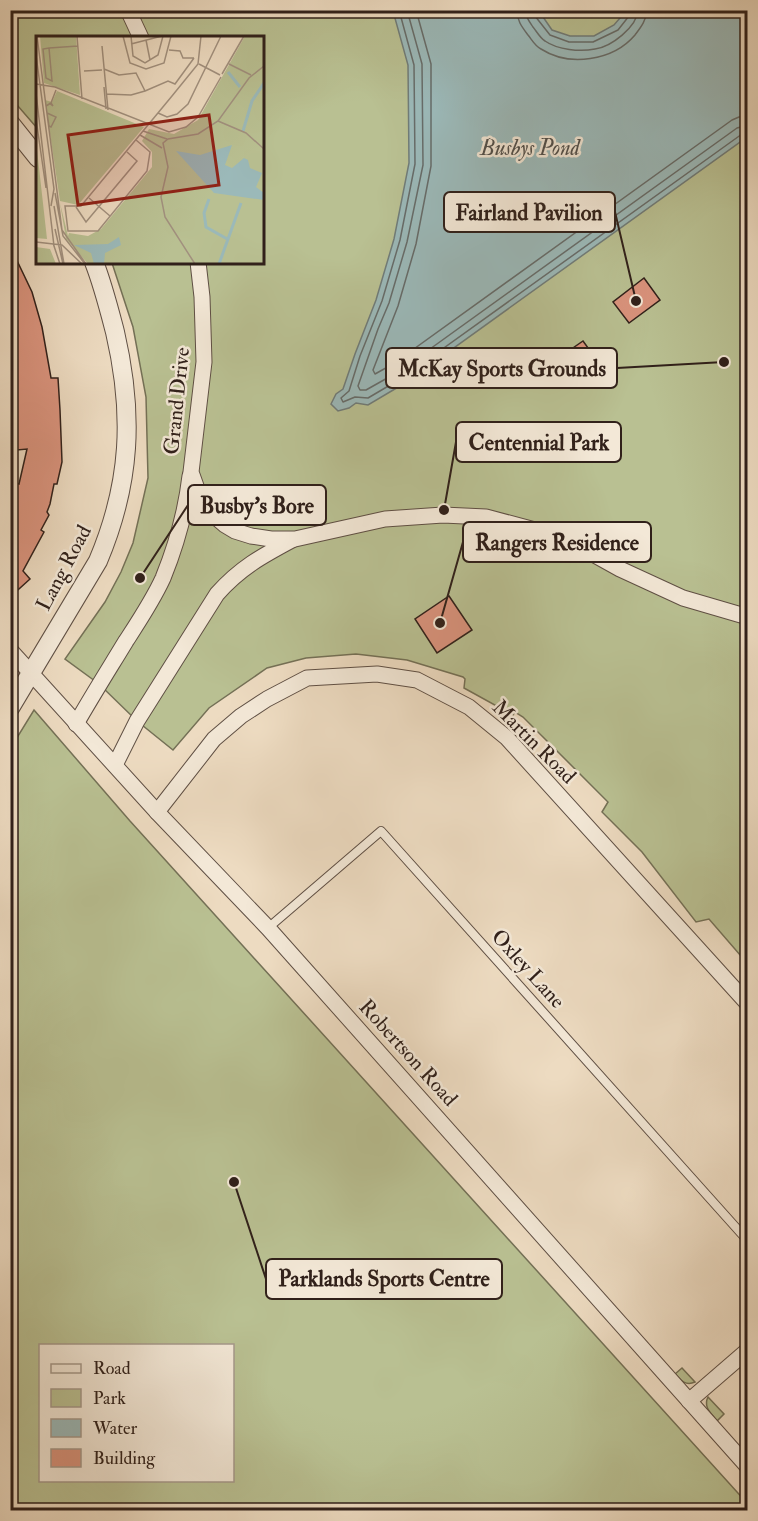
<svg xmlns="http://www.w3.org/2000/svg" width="758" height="1521" font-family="'IM FELL Double Pica',serif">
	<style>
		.green { fill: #b9c092; stroke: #747056; stroke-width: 1.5; fill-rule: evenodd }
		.water { fill: #9bb9b9; stroke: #707c79; stroke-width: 1.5 }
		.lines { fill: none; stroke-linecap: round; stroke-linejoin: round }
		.shore { stroke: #666c6a; stroke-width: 1.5 }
		.building { fill: #da937d; stroke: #30201a; stroke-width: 1.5 }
		.service-casing { stroke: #5f4f44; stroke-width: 10 }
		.minor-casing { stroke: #5f4f44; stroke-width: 17 }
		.tertiary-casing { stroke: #5f4f44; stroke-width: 20 }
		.service { stroke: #f3e8d7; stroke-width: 8 }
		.minor { stroke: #f3e8d7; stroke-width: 15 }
		.tertiary { stroke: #f3e8d7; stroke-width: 18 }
		.labels { text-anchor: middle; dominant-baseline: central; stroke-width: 5; stroke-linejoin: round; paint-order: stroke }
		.street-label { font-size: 21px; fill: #30201a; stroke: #f3e8d7 }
		.water-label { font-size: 22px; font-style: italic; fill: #504e4a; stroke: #f3e8d7 }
		.inset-river { fill: none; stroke: #9bb9b9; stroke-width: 3 }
		.inset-road { fill: none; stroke: #a1907e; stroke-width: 1.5 }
		.view { fill: #8f2418; fill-opacity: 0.15; stroke: #8f2418; stroke-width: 3 }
		.inset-edge { fill: none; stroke: #30201a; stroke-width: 3 }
		.leader { fill: none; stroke: #30201a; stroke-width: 2 }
		.callout-dot { fill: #30201a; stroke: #f3e8d7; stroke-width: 2 }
		.callout { fill: #f3e8d7; stroke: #30201a; stroke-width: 2 }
		.callout-label { font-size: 22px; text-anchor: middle; font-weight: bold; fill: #30201a }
	</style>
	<rect width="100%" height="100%" fill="#eddbc1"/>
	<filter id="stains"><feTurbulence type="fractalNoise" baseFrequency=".00333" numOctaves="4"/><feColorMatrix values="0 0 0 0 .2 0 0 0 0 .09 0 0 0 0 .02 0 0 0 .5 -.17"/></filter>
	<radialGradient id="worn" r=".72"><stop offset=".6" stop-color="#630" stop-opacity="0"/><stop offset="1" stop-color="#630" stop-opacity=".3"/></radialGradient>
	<!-- green -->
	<g class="green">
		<path d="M10 11H747V963L709 919 696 922 642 852 602 812 608 802 523 717 515 712 513 715 464 688 465 679 463 677 407 660 356 654 306 658 267 668 209 708 173 750 137 721 99 684 65 659 105 602 121 572 133 543 148 478 146 397 133 327 112 263 262 262V38H38L37 128 11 98Z"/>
		<path d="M34 710 130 821 747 1503V1510H11L10 749ZM40 1346H232V1480H40Z"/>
		<path d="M682 1368 695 1382C686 1386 681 1381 675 1374Z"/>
		<path d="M708 1397 724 1414 717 1421C711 1413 703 1407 708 1397Z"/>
	</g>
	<!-- water -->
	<path class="water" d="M393 11H539L552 30 570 36H594L614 25 626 11H747V137L405 383 368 405 356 403 349 408 338 411 331 404 336 394 343 389 355 354 376 300 394 239 409 163 408 65Z"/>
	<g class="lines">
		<!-- shore -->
		<g class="shore">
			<path d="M399 10 414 65 415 164 400 240 382 301 360 356 349 391 341 398 343 402 355 397 368 398 402 378 742 134 748 132"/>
			<path d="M407 10 422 64 423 165 407 242 389 303 378 329 358 386 360 390H366L398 372 737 128 748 125"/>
			<path d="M416 10 431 64V166L416 244 398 306 373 370 375 374 393 364 732 120 739 117 748 116"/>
			<path d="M517 10C517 21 522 27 528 35 532 40 535 46 541 49 569 67 613 61 635 35 641 27 646 21 647 10"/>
			<path d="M526 10C526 18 529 21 533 27 537 32 540 38 545 41 558 50 580 52 595 49 611 47 637 27 638 10"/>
			<path d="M533 10 535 16 550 35 569 42H593L618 30 629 16 630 10"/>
		</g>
	</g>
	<!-- building -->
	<g class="building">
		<path d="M10 246 32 292 42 327 51 378H58L60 410 62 462 57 484H54L50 504 47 512 49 515 41 530 44 532 23 571 30 579 10 597V488L13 482 19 484 27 449 17 450 13 377 10 378Z"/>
		<path d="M644 278 660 300 629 323 613 302Z"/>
		<path d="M583 341 591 352 545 384 537 373Z"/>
		<path d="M449 596 472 630 437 653 415 619Z"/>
	</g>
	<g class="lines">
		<defs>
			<path id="service" d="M268 928 381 831 748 1241"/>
			<g id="minor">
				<path d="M128 10 141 38"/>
				<path d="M198 262 202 297 204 362 191 472 201 500 211 513 225 525 235 531 251 536 271 539H295L385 519 443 515 486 517 546 533 584 549 620 569 683 598 748 617"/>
				<path d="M10 650 157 812 268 928 748 1467"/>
				<path d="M76 724C92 696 109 669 126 641 139 621 153 600 163 578 176 546 186 510 190 476"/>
				<path d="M115 765 137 721 217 594C240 568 262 556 292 540"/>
				<path d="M157 812 214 739 241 716 267 699 307 678 377 674 417 680 469 707 507 738 748 1004"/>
				<path d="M689 1401 748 1350"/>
			</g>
			<g id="tertiary">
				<path d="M10 123 38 158"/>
				<path d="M10 708 98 561C131 483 134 414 115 332 109 309 103 285 94 262"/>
			</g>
		</defs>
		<!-- service casing -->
		<use href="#service" class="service-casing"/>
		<!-- minor casing -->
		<use href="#minor" class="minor-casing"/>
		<!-- tertiary casing -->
		<use href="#tertiary" class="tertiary-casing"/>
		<!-- service -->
		<use href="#service" class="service"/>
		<!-- minor -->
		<use href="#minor" class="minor"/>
		<!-- tertiary -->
		<use href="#tertiary" class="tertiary"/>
	</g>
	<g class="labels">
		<!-- street labels -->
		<g class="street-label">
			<text transform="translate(177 401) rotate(-84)">Grand Drive</text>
			<text transform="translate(64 568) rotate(-62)">Lang Road</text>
			<text transform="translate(534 742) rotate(45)">Martin Road</text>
			<text transform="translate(528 969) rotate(48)">Oxley Lane</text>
			<text transform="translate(408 1053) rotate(48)">Robertson Road</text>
		</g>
		<!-- water labels -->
		<g class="water-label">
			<text x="530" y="148">Busbys Pond</text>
		</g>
	</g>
	<!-- overview -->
	<g transform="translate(36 36)">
		<rect width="228" height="228" fill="#eddbc1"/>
		<path d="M4 0H40L44 59 8 47ZM209 0H228V228H52L30 203 24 167 32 200 33 197 52 200 65 193 116 131V116L106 105 113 93 138 98 162 84ZM21 55 108 91 42 169 24 165 9 64 16 66ZM0 105 11 203 0 202ZM0 211 14 213 20 228H0Z" fill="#b9c092"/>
		<path d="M196 109 189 129 196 132 208 122 212 124 214 132 226 137 220 151 228 157V164L178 157 140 115 164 119ZM83 201 85 209 69 217 68 228H58L55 217 38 209 72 208Z" fill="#9bb9b9"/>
		<path class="inset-river" d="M192 36 204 51M207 95 216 65 228 47M173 163 168 177 170 191 193 204M183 228 205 167"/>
		<path class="inset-road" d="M1 0 26 194 50 228M41 0 46 63M87 0 94 27 110 33 128 27 135 0M95 0 97 20 109 27 122 19 127 0M110 4 114 24M95 8 126 0M66 10 72 74M13 12 16 45 10 42 7 13 13 12 42 10M133 14 144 15 147 22H158M0 19 18 153 15 170M163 28 184 39M193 28 215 39M68 33 83 39 100 37 109 55 95 59 70 58M48 35 66 34M186 38 208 0M0 48 19 51 133 96 150 91 162 81 185 41M68 51 70 73M109 55 132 45 139 48 158 22M0 57 18 210M13 67 17 70 15 67 20 54M11 77 20 81 15 91 13 90 11 77 10 70 15 67M122 77 131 81 141 78 152 68 185 0M0 83 10 152M182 85 210 97 228 113M107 95 131 103M104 99 126 112M100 104 114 116 111 135 62 195H32L29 170H45L136 60 162 28 165 0M19 157 27 200 49 228M53 162 74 180M18 170 28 228M40 171 50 186 101 125 91 116M19 193 27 228M0 206 26 209 46 228M17 207 24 228M159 228 129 181 125 161 132 131 127 107 132 103 162 98 182 85 213 42 228 30"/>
		<path class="view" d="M173 79 183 149 42 169 32 99Z"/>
		<rect width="228" height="228" class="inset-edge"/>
	</g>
	<!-- callouts -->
	<path class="leader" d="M636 301L615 212M724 362L617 368M444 510L456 442M140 578L188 505M440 623L463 542M234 1182L266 1279"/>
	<g class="callout-dot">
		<circle cx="636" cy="301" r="6"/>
		<circle cx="724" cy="362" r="6"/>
		<circle cx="444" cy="510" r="6"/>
		<circle cx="140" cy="578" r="6"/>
		<circle cx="440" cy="623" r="6"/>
		<circle cx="234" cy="1182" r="6"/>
	</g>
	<g class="callout">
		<rect x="444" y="192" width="171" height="40" rx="6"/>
		<rect x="386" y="348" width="231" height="40" rx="6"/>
		<rect x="456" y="422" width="165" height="40" rx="6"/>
		<rect x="188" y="485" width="138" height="40" rx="6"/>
		<rect x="463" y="522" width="188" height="40" rx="6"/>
		<rect x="266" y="1259" width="236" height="40" rx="6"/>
	</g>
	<g class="callout-label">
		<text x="529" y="220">Fairland Pavilion</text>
		<text x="502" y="376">McKay Sports Grounds</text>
		<text x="539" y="450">Centennial Park</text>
		<text x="257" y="513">Busby’s Bore</text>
		<text x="557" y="550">Rangers Residence</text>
		<text x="384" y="1286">Parklands Sports Centre</text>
	</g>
	<!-- margin -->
	<rect width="758" height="1521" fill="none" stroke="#eddbc1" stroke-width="36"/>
	<rect x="12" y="12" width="734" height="1497" fill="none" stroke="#30201a" stroke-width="3"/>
	<rect x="18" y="18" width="722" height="1485" fill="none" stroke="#30201a" stroke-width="1.5"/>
	<!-- legend -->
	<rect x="39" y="1344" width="195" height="138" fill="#f3e8d7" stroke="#a5988b" stroke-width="1.5"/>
	<rect x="51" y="1364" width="30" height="9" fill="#f3e8d7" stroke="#a5988b" stroke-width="1.5"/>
	<text x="93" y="1374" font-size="18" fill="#30201a">Road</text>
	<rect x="51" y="1389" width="30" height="18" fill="#b9c092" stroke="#a5988b" stroke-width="1.5"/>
	<text x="93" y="1404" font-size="18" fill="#30201a">Park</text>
	<rect x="51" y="1419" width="30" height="18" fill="#9bb9b9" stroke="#a5988b" stroke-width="1.5"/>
	<text x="93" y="1434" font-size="18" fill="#30201a">Water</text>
	<rect x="51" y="1449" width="30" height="18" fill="#da937d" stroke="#a5988b" stroke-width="1.5"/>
	<text x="93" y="1464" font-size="18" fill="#30201a">Building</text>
	<rect width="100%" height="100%" filter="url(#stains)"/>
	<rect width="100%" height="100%" fill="url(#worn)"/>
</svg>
